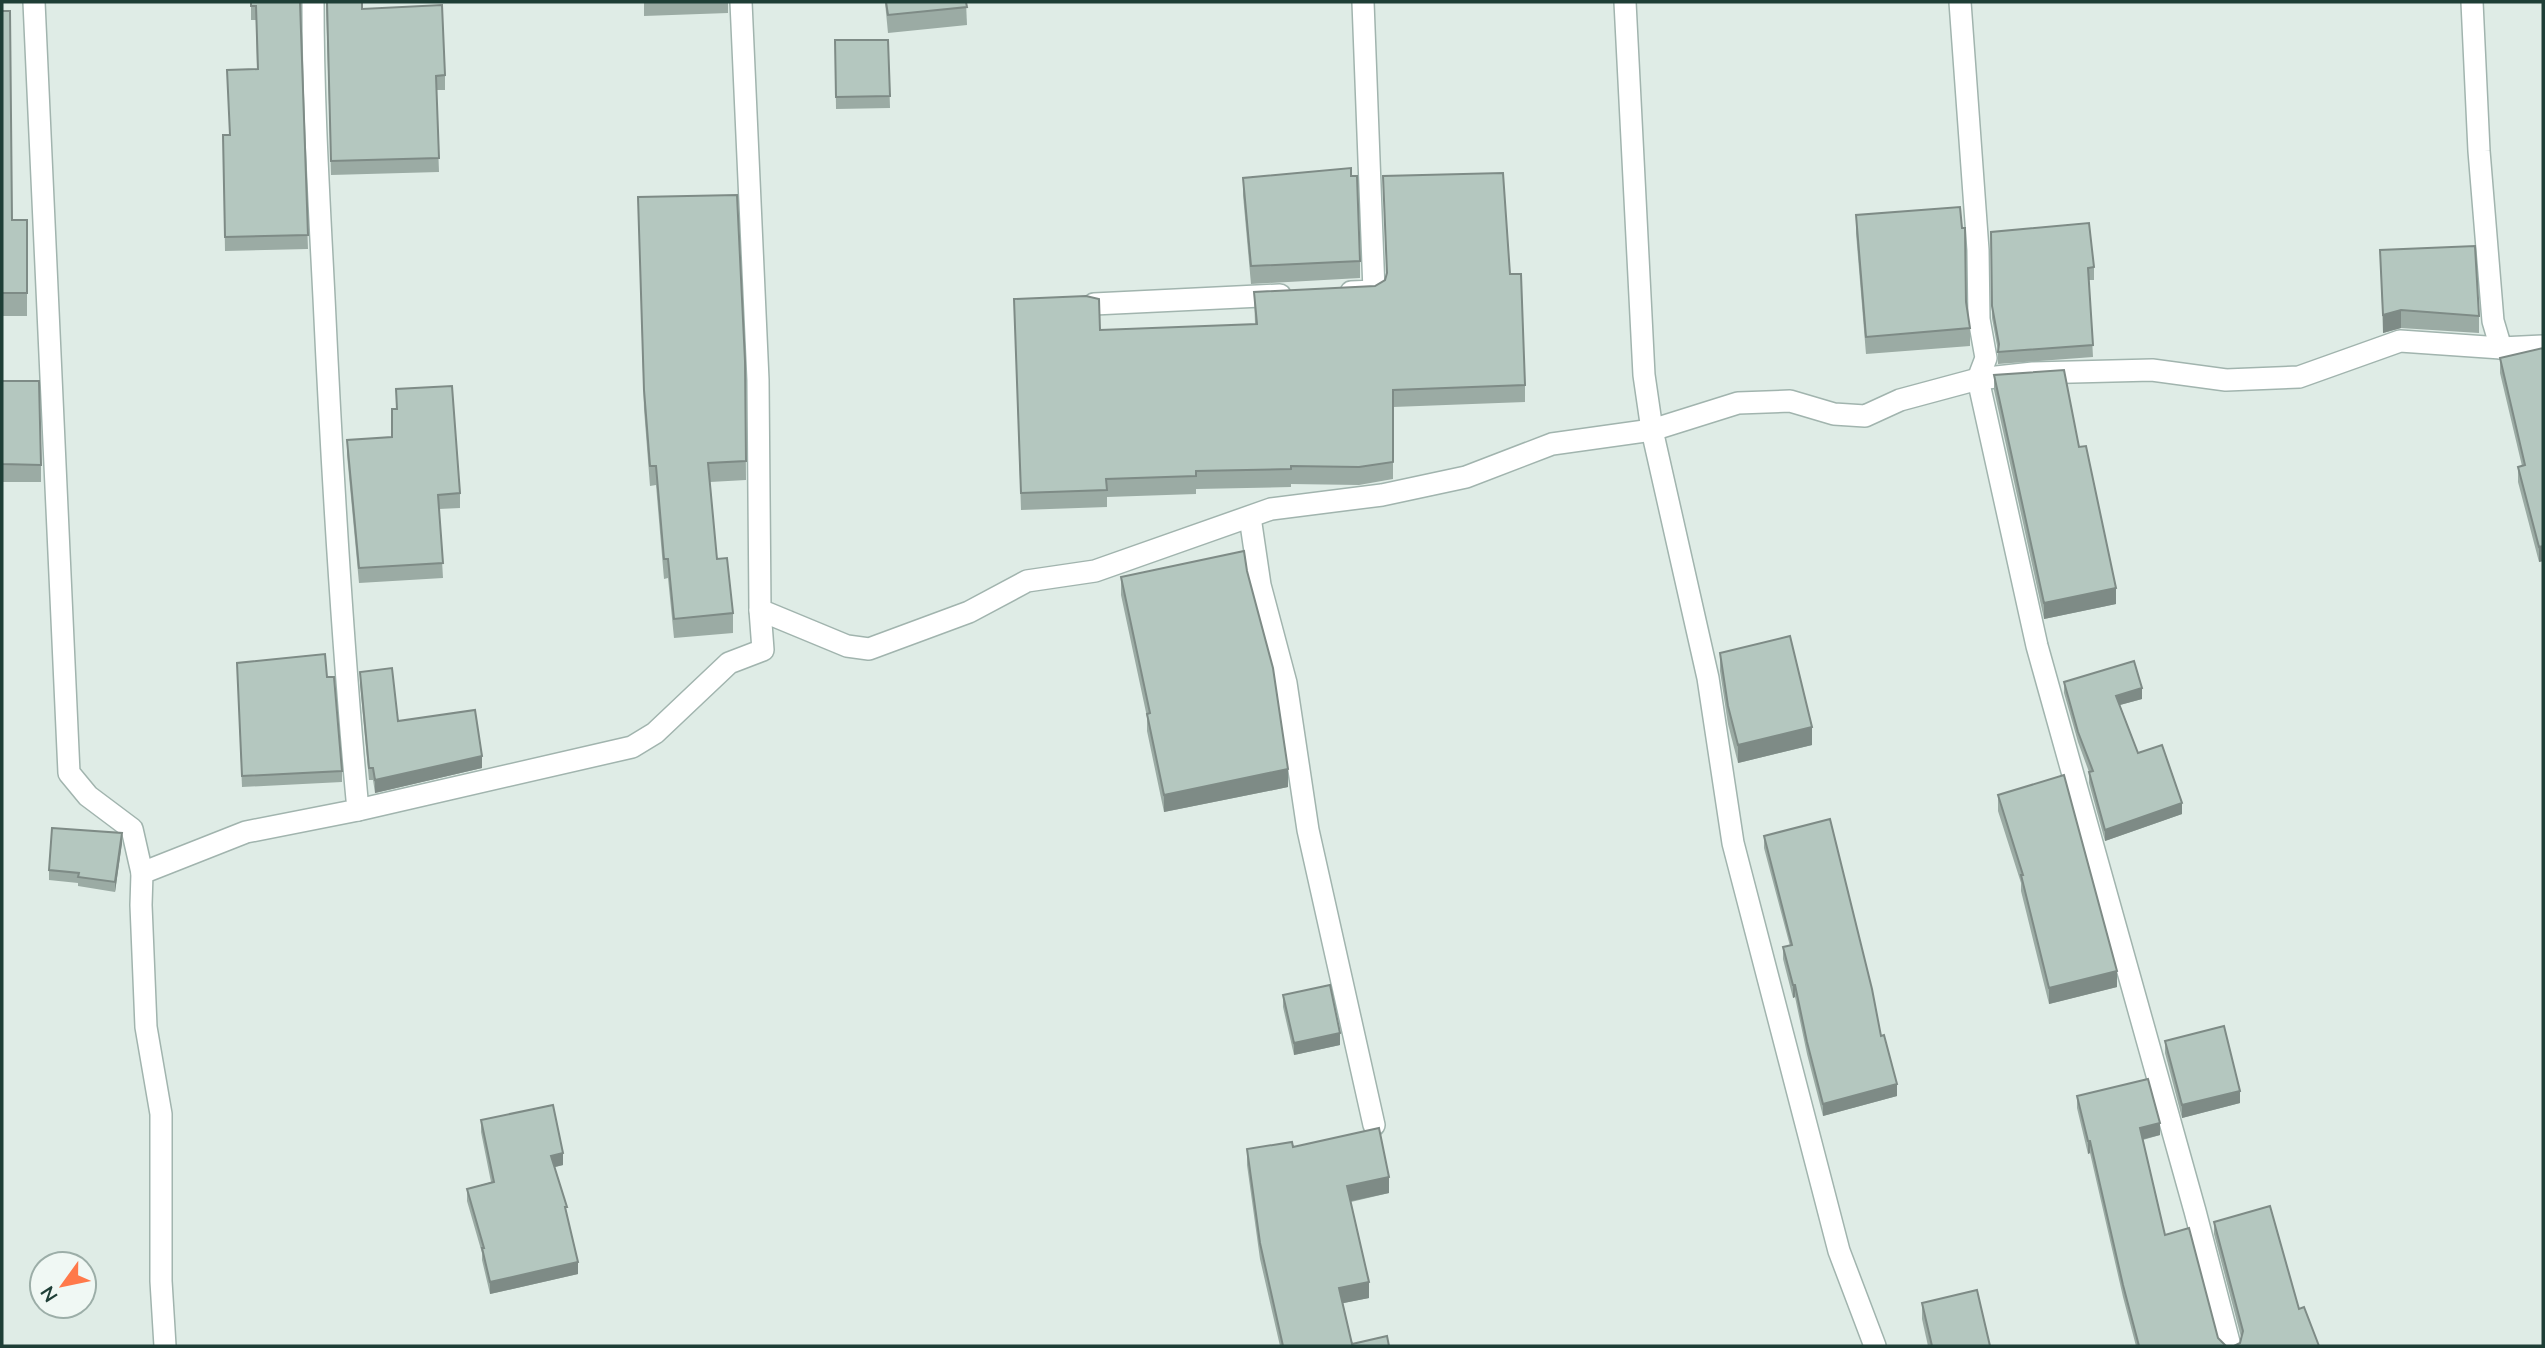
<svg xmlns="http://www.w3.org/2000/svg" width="2545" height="1348" font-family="'Nunito Sans',sans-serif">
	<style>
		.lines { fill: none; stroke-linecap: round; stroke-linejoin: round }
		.minor-casing { stroke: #a1b4ae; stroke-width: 24 }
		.minor { stroke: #fff; stroke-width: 21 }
		.wall { fill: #9baba4 }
		.shaded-wall { fill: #7e8b86 }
		.building { fill: #b4c7bf; stroke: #7e8b86; stroke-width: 2 }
	</style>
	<rect width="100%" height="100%" fill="#dfece6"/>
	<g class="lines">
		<defs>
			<g id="minor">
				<path d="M34 2 69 773 88 796 132 829 142 873"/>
				<path d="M741 2 758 380 760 610 847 646 869 649 969 612 1027 581 1095 571 1271 509 1382 495 1466 477 1552 444 1652 430 1738 403 1790 401 1834 414 1865 416 1900 400 1978 379 2033 373 2152 370 2226 380 2299 377 2400 341 2501 348"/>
				<path d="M1625 2 1644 375 1652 430 1708 678 1733 843 1839 1251 1875 1346"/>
				<path d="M1960 2 1978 250 1979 319 1986 358 1978 379 2037 646 2195 1211 2230 1346"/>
				<path d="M2472 2 2479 151 2493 321 2501 348 2543 346"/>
				<path d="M1351 292 1374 291 1363 2"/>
				<path d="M1094 304 1280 295"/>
				<path d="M1250 517 1260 585 1286 683 1308 830 1374 1125"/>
				<path d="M358 810 632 747 655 733 729 663 763 650 760 610"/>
				<path d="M165 1346 161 1281V1114L146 1027 141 905 142 873 246 832 358 810C342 640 332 469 324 298 319 199 313 101 313 2"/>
			</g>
		</defs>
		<!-- minor casing -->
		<use href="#minor" class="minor-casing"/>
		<!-- minor -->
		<use href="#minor" class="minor"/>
	</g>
	<!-- wall -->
	<g class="wall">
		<path d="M251 2 300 25 308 249 225 251 223 135H229L257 69 256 20H251Z"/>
		<path d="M326 2 362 9 445 75V90H436L439 172 331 175Z"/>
		<path d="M644 2H728V13L644 16Z"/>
		<path d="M885 2H966L967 25 888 33Z"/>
		<path d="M2 11 12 220H27V316H2Z"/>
		<path d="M835 40H888L890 108 836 109Z"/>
		<path d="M1383 176 1510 274 1525 385V402L1393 407V479L1359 485 1291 484V487L1196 489V494L1107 497V507L1021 510 1014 299 1100 330 1255 324 1254 292 1375 286 1385 280 1387 275Z"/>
		<path d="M1243 178 1360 261V278L1251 284 1243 195Z"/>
		<path d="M638 197 745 361 746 480 710 482 717 559 733 613V633L674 638 668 578 664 579 656 485 650 486 644 409Z"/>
		<path d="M1856 215 1966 302 1970 328V346L1866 354 1856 233Z"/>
		<path d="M1991 232 2094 267V280H2089L2093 357 1998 364V351L1992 318Z"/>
		<path d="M2380 250 2479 316V333L2401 328 2383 333Z"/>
		<path d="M2543 348V561L2539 562 2518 482V467L2522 466 2500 373V358Z"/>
		<path d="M1994 375 2079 447 2116 604 2044 619 1994 390Z"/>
		<path d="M2 381 41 465V482H2Z"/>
		<path d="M396 389 460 493V508L439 509 443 578 359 583 347 455V440L392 437 396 409Z"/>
		<path d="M1247 571 1288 787 1164 812 1147 731V717L1121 595V577Z"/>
		<path d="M1720 653 1812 745 1738 763 1728 724 1720 671Z"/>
		<path d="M237 663 342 771V782L242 787Z"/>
		<path d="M360 672 398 721 482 768 375 793 373 780H369L360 684Z"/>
		<path d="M2064 682 2142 699 2120 705 2138 753 2182 814 2105 841 2089 783V772L2078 742 2064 693Z"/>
		<path d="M1998 795 2117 987 2049 1004 2021 891V883L1998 811Z"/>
		<path d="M1764 836 1881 1036 1897 1096 1823 1116 1807 1054 1795 997 1793 998 1783 959V947L1790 946 1764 848Z"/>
		<path d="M122 843 115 892 78 886V883L49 880V870Z"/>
		<path d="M1283 995 1340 1045 1294 1055 1283 1007Z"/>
		<path d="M2165 1041 2240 1103 2182 1118 2165 1053Z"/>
		<path d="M2077 1096 2160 1135 2143 1140 2165 1235 2218 1338 2226 1346H2233H2136L2123 1297 2090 1153 2088 1154 2077 1108Z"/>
		<path d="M481 1120 563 1165 555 1167 567 1215 578 1274 490 1294 482 1260V1253L467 1201V1189L491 1182 481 1132Z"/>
		<path d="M1293 1147 1389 1193 1351 1202 1369 1298 1343 1303 1352 1344 1389 1346H1280L1260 1259 1247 1165V1149Z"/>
		<path d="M2214 1222 2299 1309 2240 1343 2241 1337 2214 1234Z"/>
		<path d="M1922 1303 1990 1346H1928L1922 1319Z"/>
	</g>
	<!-- shaded-wall -->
	<g class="shaded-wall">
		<path d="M2401 310V328L2383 333V315Z"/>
		<path d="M2543 546V561L2539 562V547Z"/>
		<path d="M2116 588V604L2044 619V603Z"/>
		<path d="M2142 688V699L2116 706V696Z"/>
		<path d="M1812 727V745L1738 763V745Z"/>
		<path d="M482 756V768L375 793V780Z"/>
		<path d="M1288 769V787L1164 812V795Z"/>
		<path d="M2182 803V814L2105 841V830Z"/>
		<path d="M122 833V843L115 892V882Z"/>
		<path d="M2117 971V987L2049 1004V988Z"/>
		<path d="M1793 985H1795V997L1793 998Z"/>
		<path d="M1340 1033V1045L1294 1055V1043Z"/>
		<path d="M1897 1084V1096L1823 1116V1104Z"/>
		<path d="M2240 1091V1103L2182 1118V1105Z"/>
		<path d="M2160 1123V1135L2140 1140V1128Z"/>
		<path d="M2088 1141H2090V1153L2088 1154Z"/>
		<path d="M563 1153V1165L551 1168V1156Z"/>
		<path d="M1389 1177V1193L1347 1202V1186Z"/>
		<path d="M578 1262V1274L490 1294V1282Z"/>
		<path d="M1369 1282V1298L1339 1304V1288Z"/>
	</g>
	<!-- building -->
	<g class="building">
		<path d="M251 2H300L308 235 225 237 223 135H230L227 70 258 69 256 6H251Z"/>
		<path d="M327 2H362V9L442 5 445 75 436 76 439 158 331 161Z"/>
		<path d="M886 2H966L967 7 888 15Z"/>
		<path d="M2 11H10L12 220H27V293H2Z"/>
		<path d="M835 40H888L890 96 836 97Z"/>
		<path d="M1351 168V176H1357L1360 261 1251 266 1243 178Z"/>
		<path d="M1503 173 1510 274H1521L1525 385 1393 390V462L1359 467 1291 466V469L1196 471V476L1106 479 1107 490 1021 493 1014 299 1086 296 1099 299 1100 330 1257 324 1254 292 1375 286 1385 280 1387 273 1383 176Z"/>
		<path d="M737 195 745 361 746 461 708 463 717 559 727 558 733 613 674 619 668 559H664L656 466H650L644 390 638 197Z"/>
		<path d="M1960 207 1962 228H1965L1966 302 1970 328 1866 337 1856 215Z"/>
		<path d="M2089 223 2094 267 2088 268 2093 345 1998 352 1999 344 1992 306 1991 232Z"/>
		<path d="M2475 246 2479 316 2401 310 2383 315 2380 250Z"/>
		<path d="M2543 348V546L2539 547 2518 467 2525 465 2500 358Z"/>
		<path d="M2064 370 2079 447 2086 446 2116 588 2044 603 1994 375Z"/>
		<path d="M2 381H39L41 465 2 464Z"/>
		<path d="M452 386 460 493 438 495 443 563 359 568 347 440 392 437V409H397L396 389Z"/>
		<path d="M1244 551 1247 571 1273 668 1288 769 1164 795 1147 714 1150 713 1121 577Z"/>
		<path d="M1790 636 1812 727 1738 745 1728 706 1720 653Z"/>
		<path d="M325 654 327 677H334L342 771 242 776 237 663Z"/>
		<path d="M2134 661 2142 688 2116 696 2138 753 2162 745 2182 803 2105 830 2089 772 2093 771 2078 732 2064 682Z"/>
		<path d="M392 668 398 721 475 710 482 756 375 780 373 768H369L360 672Z"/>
		<path d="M2064 775 2117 971 2049 988 2021 875H2023L1998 795Z"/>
		<path d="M1830 819 1872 989 1881 1036 1884 1035 1897 1084 1823 1104 1807 1042 1795 985H1793L1783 947 1792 945 1764 836Z"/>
		<path d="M52 828 122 833 115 882 78 877 79 873 49 870Z"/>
		<path d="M1330 985 1340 1033 1294 1043 1283 995Z"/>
		<path d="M2224 1026 2240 1091 2182 1105 2165 1041Z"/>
		<path d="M2148 1079 2160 1123 2140 1128 2165 1235 2189 1228 2218 1338 2226 1346H2233H2139L2123 1285 2090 1141H2088L2077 1096Z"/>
		<path d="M553 1105 563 1153 551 1156 567 1207H565L578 1262 490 1282 482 1248H484L467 1189 494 1182 481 1120Z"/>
		<path d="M1379 1128 1389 1177 1347 1186 1369 1282 1339 1288 1352 1344 1387 1336 1389 1346H1283L1260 1243 1247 1149 1292 1142 1293 1147Z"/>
		<path d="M2270 1206 2299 1309 2304 1307 2319 1346H2234L2240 1343 2243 1331 2214 1222Z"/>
		<path d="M1977 1290 1990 1346H1932L1922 1303Z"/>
	</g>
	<!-- border -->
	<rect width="2545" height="1348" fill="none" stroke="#1e3e36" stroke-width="7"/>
	<!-- north arrow -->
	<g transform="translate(63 1285) rotate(237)"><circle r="33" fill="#f0f8f4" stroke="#9caea8" stroke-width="2"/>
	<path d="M0-5L12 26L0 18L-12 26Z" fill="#ff794a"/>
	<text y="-10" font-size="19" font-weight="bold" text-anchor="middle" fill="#1e3e36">N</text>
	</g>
</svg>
